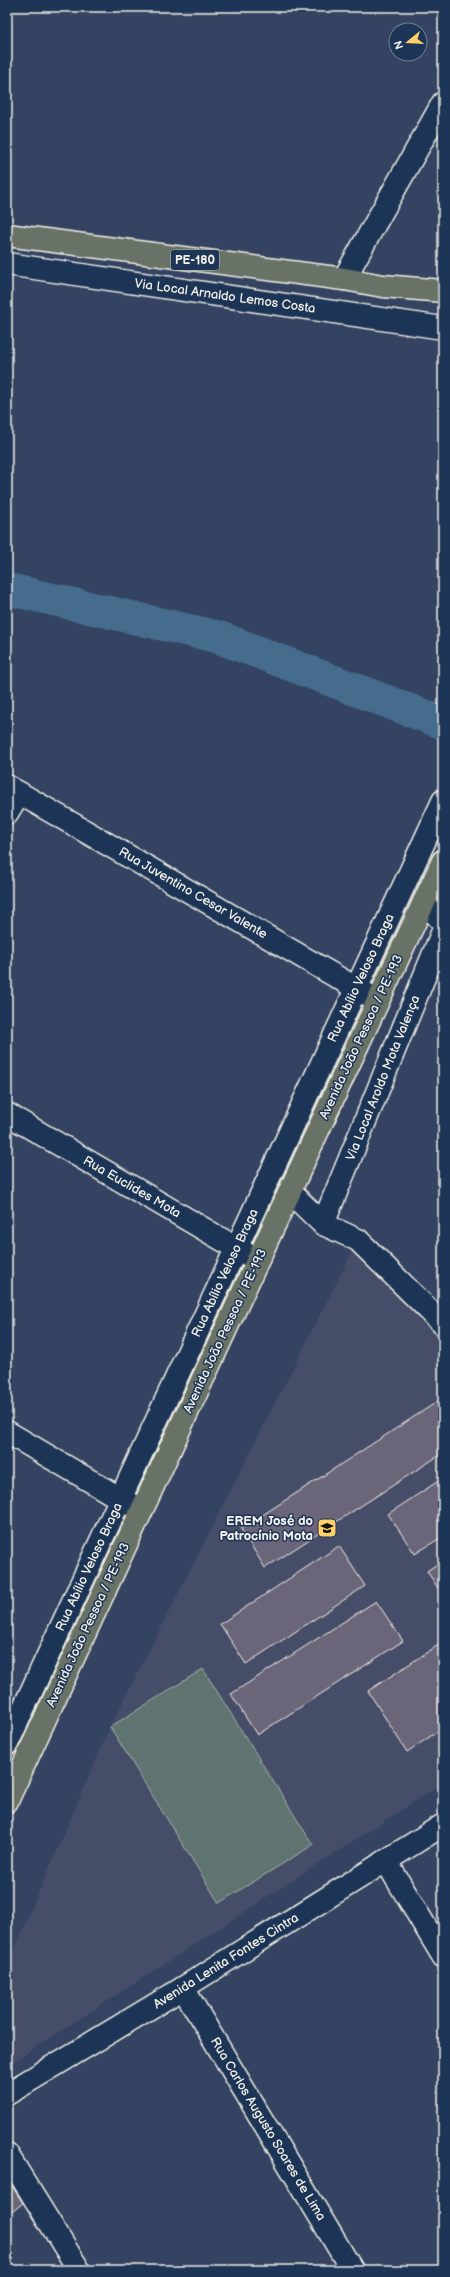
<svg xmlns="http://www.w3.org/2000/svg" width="450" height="2277" font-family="'Balsamiq Sans',sans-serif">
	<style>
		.built { fill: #444d68 }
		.green { fill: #5e736f; stroke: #a9b2ac }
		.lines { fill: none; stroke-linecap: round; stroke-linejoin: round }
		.canal { stroke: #446c8c; stroke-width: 33 }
		.building { fill: #6a6578; stroke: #f4f1e8 }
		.minor-casing { stroke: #f4f1e8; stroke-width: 25 }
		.major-casing { stroke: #f4f1e8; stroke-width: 25 }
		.minor { stroke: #1d3557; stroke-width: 22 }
		.major { stroke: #687266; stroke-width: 22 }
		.labels { text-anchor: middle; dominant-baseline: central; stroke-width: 3; stroke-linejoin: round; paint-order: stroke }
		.shield { fill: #1d3557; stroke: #b4b9bc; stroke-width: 1 }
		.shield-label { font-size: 12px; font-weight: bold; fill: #f4f1e8 }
		.street-label { font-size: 13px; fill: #f4f1e8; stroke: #1d3557 }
		.poi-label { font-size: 13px; font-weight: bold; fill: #f4f1e8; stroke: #1d3557; text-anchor: end }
	</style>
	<rect width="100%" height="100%" fill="#344361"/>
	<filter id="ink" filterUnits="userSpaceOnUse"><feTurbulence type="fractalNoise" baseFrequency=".025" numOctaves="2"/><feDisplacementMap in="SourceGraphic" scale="8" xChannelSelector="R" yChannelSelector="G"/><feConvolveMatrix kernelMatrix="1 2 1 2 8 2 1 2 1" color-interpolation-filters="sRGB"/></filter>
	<g filter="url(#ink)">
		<!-- built -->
		<path class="built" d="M358 1240 443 1329V1783L7 2066V1966L110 1727Z"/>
		<!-- green -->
		<path class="green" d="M203 1669 313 1845 219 1903 110 1727Z"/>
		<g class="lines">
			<!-- canal -->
			<path class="canal" d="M7 589 218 637 443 723"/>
		</g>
		<!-- building -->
		<g class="building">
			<path d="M443 1398V1453L265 1568 241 1529Z"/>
			<path d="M443 1478V1536L415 1554 388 1514Z"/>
			<path d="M339 1546 365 1586 246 1664 220 1624Z"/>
			<path d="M443 1560V1596L427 1571Z"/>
			<path d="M376 1601 403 1641 257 1735 231 1694Z"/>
			<path d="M443 1642V1728L407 1752 368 1691Z"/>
			<path d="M7 2178 23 2203 7 2216Z"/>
		</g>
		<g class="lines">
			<defs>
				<g id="minor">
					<path d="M7 264 443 328"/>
					<path d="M344 279 443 103"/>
					<path d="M7 786 368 995"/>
					<path d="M7 813 19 793"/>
					<path d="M424 902 443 922"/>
					<path d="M7 1114 250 1256"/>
					<path d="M290 1192 323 1224 358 1240 443 1324"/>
					<path d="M323 1224 443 931"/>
					<path d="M7 1432 133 1506"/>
					<path d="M7 1744 443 801"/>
					<path d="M386 1861 443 1956"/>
					<path d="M183 1988 352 2270"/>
					<path d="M7 2094 183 1988 443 1825"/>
					<path d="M7 2154 79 2270"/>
				</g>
				<g id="major">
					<path d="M7 235 344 279 383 286 443 291"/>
					<path d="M7 1801 443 861"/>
				</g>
			</defs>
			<!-- minor casing -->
			<use href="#minor" class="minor-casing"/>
			<!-- major casing -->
			<use href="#major" class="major-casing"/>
			<!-- minor -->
			<use href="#minor" class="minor"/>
			<!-- major -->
			<use href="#major" class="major"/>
		</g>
	</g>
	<!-- icons -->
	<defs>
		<symbol id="school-square" viewBox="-11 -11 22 22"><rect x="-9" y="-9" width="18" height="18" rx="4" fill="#ffd166" stroke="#1d3557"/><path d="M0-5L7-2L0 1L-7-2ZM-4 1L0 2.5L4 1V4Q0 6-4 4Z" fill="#111"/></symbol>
	</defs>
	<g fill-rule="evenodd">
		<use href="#school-square" x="316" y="1517" width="22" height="22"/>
	</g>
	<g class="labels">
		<!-- shield labels -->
		<rect class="shield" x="171" y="250" width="48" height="20" rx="3"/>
		<g class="shield-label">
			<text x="195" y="260">PE-180</text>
		</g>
		<!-- street labels -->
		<g class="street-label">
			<text transform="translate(225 296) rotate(8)">Via Local Arnaldo Lemos Costa</text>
			<text transform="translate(193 893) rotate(30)">Rua Juventino Cesar Valente</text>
			<text transform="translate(361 978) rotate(-65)">Rua Abílio Veloso Braga</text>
			<text transform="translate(361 1037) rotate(-65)">Avenida João Pessoa / PE-193</text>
			<text transform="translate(383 1078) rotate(-68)">Via Local Aroldo Mota Valença</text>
			<text transform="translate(132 1187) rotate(30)">Rua Euclides Mota</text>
			<text transform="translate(225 1273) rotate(-65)">Rua Abílio Veloso Braga</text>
			<text transform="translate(225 1331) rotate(-65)">Avenida João Pessoa / PE-193</text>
			<text transform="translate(89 1567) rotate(-65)">Rua Abílio Veloso Braga</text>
			<text transform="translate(88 1625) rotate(-65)">Avenida João Pessoa / PE-193</text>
			<text transform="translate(226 1961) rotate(-32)">Avenida Lenita Fontes Cintra</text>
			<text transform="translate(268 2129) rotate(59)">Rua Carlos Augusto Soares de Lima</text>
		</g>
		<!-- poi labels -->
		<g class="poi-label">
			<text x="313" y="1521">EREM José do<tspan x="313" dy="15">Patrocínio Mota</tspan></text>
		</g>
	</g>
	<!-- margin -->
	<rect width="450" height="2277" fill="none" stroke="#1d3557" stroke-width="24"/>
	<rect x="12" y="12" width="426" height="2253" fill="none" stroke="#f4f1e8" stroke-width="1.5" filter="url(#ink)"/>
	<!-- north arrow -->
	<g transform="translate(408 42) rotate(252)"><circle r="19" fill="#1d3557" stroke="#738091"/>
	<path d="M0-3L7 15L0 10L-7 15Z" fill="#ffd166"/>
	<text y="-6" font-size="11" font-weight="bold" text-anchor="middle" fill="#f4f1e8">N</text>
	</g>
</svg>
